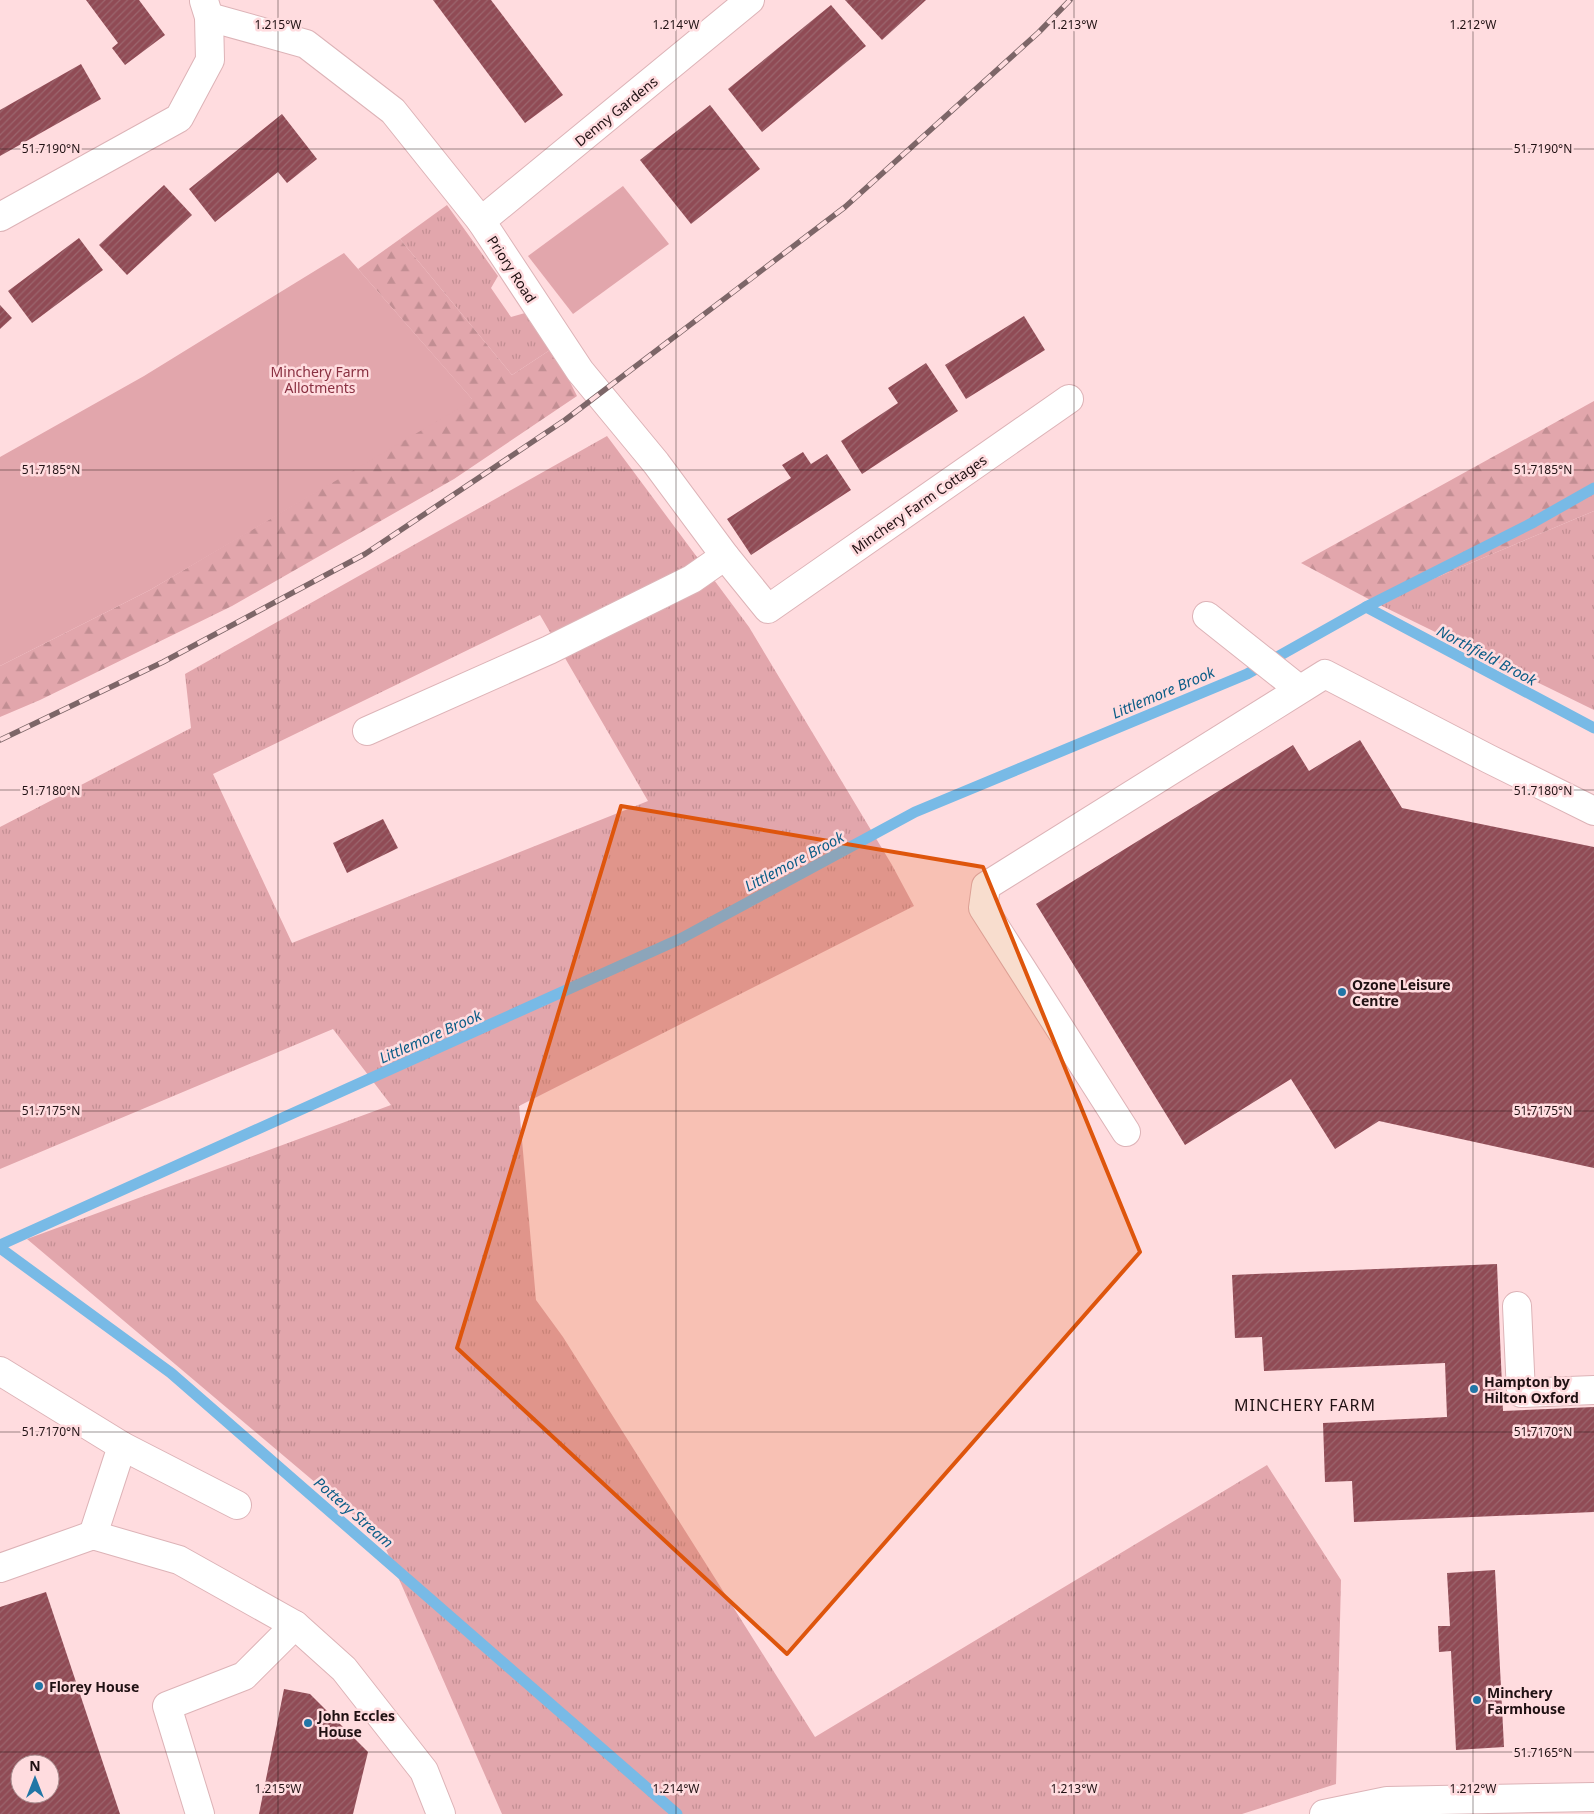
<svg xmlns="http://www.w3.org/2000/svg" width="1594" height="1814" font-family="'Noto Sans',sans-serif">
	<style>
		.grass { fill: url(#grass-tufts); fill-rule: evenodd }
		.forest { fill: url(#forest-firs) }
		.green { fill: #e2a6ac }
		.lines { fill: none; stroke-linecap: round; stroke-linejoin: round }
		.stream { stroke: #78bae6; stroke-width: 11 }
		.building { fill: url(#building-hatch); fill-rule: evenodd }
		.minor-casing { stroke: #ddb3b7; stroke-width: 30 }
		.minor { stroke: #fff; stroke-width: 28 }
		.rail-casing { stroke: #7d6668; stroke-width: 5.5 }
		.rail { stroke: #ffdcdf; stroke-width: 4; stroke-dasharray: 11; stroke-linecap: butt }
		.marked { fill: #de550c; fill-opacity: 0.2; stroke: #de550c; stroke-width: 4; stroke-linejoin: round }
		.ticks { fill: none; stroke: #201113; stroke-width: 1; stroke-opacity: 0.45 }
		.poi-dot { fill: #2176a6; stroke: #ffdcdf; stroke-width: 2 }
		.labels { text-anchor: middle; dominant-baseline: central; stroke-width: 5; stroke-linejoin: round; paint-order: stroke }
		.street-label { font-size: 14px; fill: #201113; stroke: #ffdcdf }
		.park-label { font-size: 14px; fill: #893041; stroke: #ffdcdf }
		.poi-label { font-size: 14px; font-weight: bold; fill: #201113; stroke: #ffdcdf; text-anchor: start }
		.water-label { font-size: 15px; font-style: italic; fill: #0c5d87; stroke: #ffdcdf }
		.quarter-label { font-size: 16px; letter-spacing: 1px; fill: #201113; stroke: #ffdcdf }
		.ticks-label { font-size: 12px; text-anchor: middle; fill: #201113; stroke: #ffdcdf; stroke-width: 5; stroke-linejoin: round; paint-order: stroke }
	</style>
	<defs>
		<pattern id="grass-tufts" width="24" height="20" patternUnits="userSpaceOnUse" patternTransform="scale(1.25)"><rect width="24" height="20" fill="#e2a6ac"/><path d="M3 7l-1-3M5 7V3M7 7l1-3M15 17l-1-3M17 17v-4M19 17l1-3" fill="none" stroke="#c28e93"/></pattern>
		<pattern id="forest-firs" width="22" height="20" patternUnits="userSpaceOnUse" patternTransform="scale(1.25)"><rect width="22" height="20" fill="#e2a6ac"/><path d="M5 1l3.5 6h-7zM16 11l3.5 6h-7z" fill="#c28e93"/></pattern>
		<pattern id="building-hatch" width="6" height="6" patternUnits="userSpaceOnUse" patternTransform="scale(1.25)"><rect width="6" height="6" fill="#904b55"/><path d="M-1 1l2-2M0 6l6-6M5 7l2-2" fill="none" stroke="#9b666e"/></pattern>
	</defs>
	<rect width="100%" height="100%" fill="#ffdcdf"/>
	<!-- grass -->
	<g class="grass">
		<path d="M447 205 498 276 491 288 511 317 525 313 553 348 512 375 400 239Z"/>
		<path d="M607 436 749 627 892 865 914 906 519 1106 536 1300 563 1337 815 1737 1267 1465 1341 1580 1336 1784 1242 1814H502L381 1538 27 1239 391 1105 333 1029 0 1169V827L191 728 185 674ZM540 615 648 801 292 943 213 774Z"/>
		<path d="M1594 511V710L1376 603Z"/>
	</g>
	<!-- forest -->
	<g class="forest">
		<path d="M400 239 512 375 553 348 577 396 454 479 232 606 40 700 0 717V666L150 590 472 399 358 269Z"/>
		<path d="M1594 401V511L1376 603 1301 563Z"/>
	</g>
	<!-- green -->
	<g class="green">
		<path d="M623 186 669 244 573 314 528 256Z"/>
		<path d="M344 253 473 400 150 590 0 666V457L144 376Z"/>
	</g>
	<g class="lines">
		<!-- stream -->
		<g class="stream">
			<path d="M1366 607 1594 728"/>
			<path d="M0 1245 682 938 915 812 1247 674 1366 607 1534 522 1594 488"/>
			<path d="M0 1248 171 1373 677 1814"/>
		</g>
	</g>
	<!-- building -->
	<g class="building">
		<path d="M86 0H139L165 35 125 65 112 48 118 43Z"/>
		<path d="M433 0H491L563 95 525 123Z"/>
		<path d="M845 0H926L882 40Z"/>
		<path d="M831 5 866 46 762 132 728 89Z"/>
		<path d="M81 64 101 99 0 156V110Z"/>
		<path d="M710 105 760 169 691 224 640 160Z"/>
		<path d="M282 114 317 159 287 183 278 172 215 222 189 189Z"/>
		<path d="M164 185 192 215 127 275 99 245Z"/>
		<path d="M79 238 103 270 32 323 8 291Z"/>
		<path d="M0 305 12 318 0 329Z"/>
		<path d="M1024 316 1045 350 966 399 945 365Z"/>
		<path d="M926 363 958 411 862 474 841 441 898 403 888 388Z"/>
		<path d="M803 452 811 464 827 454 851 490 751 555 727 519 791 478 782 465Z"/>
		<path d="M1360 740 1402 808 1594 847V1168L1379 1121 1335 1149 1291 1079 1185 1145 1036 904 1293 745 1309 771Z"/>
		<path d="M383 819 398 848 347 873 333 843Z"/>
		<path d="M1497 1264 1503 1411 1594 1407V1512L1354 1522 1352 1481 1325 1482 1323 1423 1447 1417 1445 1363 1264 1371 1262 1337 1235 1338 1232 1275Z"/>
		<path d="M1495 1570 1504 1747 1456 1750 1451 1651 1439 1652 1438 1626H1450L1447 1573Z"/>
		<path d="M46 1592 120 1814H0V1607ZM20 1764H50V1794H20Z"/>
		<path d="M284 1689 310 1694 368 1752 353 1814H259Z"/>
	</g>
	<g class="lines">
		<defs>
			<g id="minor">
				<path d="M209 17 306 44 393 111 481 221 580 371 656 463 725 556 768 609 1069 399"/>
				<path d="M0 217 179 118 210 60 209 17 204 1"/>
				<path d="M481 221 750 0"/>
				<path d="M1207 616 1299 689"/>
				<path d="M367 731 549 650 692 579 725 556"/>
				<path d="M1126 1132 983 908 986 886 1325 674 1489 759 1594 811"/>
				<path d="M1517 1306 1521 1393 1594 1390"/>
				<path d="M0 1371 122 1446 93 1535"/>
				<path d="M122 1446 237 1505"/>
				<path d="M0 1568 93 1535 179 1560 295 1625 344 1669 424 1771 441 1814"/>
				<path d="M200 1814 167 1706 244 1676 295 1625"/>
				<path d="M1324 1814 1387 1801 1594 1797"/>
			</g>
		</defs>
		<!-- minor casing -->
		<use href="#minor" class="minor-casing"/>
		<!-- minor -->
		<use href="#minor" class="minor"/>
		<defs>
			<path id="rail" d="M0 740 163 662 365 554 565 420 845 207 1039 32 1070 0"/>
		</defs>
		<!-- rail casing -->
		<use href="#rail" class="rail-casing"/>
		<!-- rail -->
		<use href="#rail" class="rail"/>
	</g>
	<!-- marked area -->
	<path class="marked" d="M621 806 983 867 1140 1252 787 1654 457 1348Z"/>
	<!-- ticks -->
	<path class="ticks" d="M278 0V1814M676 0V1814M1074 0V1814M1473 0V1814M0 149H1594M0 470H1594M0 790H1594M0 1111H1594M0 1432H1594M0 1752H1594"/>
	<!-- markers -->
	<g class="poi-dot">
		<circle cx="1342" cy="992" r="5"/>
		<circle cx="1474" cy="1389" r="5"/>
		<circle cx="39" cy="1686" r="5"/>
		<circle cx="1477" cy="1700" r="5"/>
		<circle cx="308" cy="1723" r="5"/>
	</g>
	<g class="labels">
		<!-- street labels -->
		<g class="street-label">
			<text transform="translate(616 111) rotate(-39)">Denny Gardens</text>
			<text transform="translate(512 269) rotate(57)">Priory Road</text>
			<text transform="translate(919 504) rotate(-35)">Minchery Farm Cottages</text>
		</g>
		<!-- park labels -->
		<g class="park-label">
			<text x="320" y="371">Minchery Farm<tspan x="320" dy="16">Allotments</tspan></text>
		</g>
		<!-- poi labels -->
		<g class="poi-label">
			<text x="1352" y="984">Ozone Leisure<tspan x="1352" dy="16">Centre</tspan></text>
			<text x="1484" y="1381">Hampton by<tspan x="1484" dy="16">Hilton Oxford</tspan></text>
			<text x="49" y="1686">Florey House</text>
			<text x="1487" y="1692">Minchery<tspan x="1487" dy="16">Farmhouse</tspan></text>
			<text x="318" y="1715">John Eccles<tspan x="318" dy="16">House</tspan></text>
		</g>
		<!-- water labels -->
		<g class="water-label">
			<text transform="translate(1487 655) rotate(28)">Northfield Brook</text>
			<text transform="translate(1163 692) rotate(-23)">Littlemore Brook</text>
			<text transform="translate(794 861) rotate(-28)">Littlemore Brook</text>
			<text transform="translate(430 1036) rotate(-24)">Littlemore Brook</text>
			<text transform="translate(354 1512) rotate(41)">Pottery Stream</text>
		</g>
		<!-- quarter labels -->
		<g class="quarter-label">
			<text x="1305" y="1405">MINCHERY FARM</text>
		</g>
	</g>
	<g class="ticks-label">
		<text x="278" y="29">1.215°W</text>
		<text x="676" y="29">1.214°W</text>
		<text x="1074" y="29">1.213°W</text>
		<text x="1473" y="29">1.212°W</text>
		<text x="51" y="153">51.7190°N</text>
		<text x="1543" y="153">51.7190°N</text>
		<text x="51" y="474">51.7185°N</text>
		<text x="1543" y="474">51.7185°N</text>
		<text x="51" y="795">51.7180°N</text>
		<text x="1543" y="795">51.7180°N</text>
		<text x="51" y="1115">51.7175°N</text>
		<text x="1543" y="1115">51.7175°N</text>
		<text x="51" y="1436">51.7170°N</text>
		<text x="1543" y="1436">51.7170°N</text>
		<text x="1543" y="1757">51.7165°N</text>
		<text x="278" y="1793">1.215°W</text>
		<text x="676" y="1793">1.214°W</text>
		<text x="1074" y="1793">1.213°W</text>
		<text x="1473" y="1793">1.212°W</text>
	</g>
	<!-- north arrow -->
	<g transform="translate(35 1779)"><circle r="24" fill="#ffdcdf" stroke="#a68b8d"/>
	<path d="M0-4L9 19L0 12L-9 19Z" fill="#2176a6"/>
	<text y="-8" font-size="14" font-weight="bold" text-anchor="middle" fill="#201113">N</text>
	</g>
</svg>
